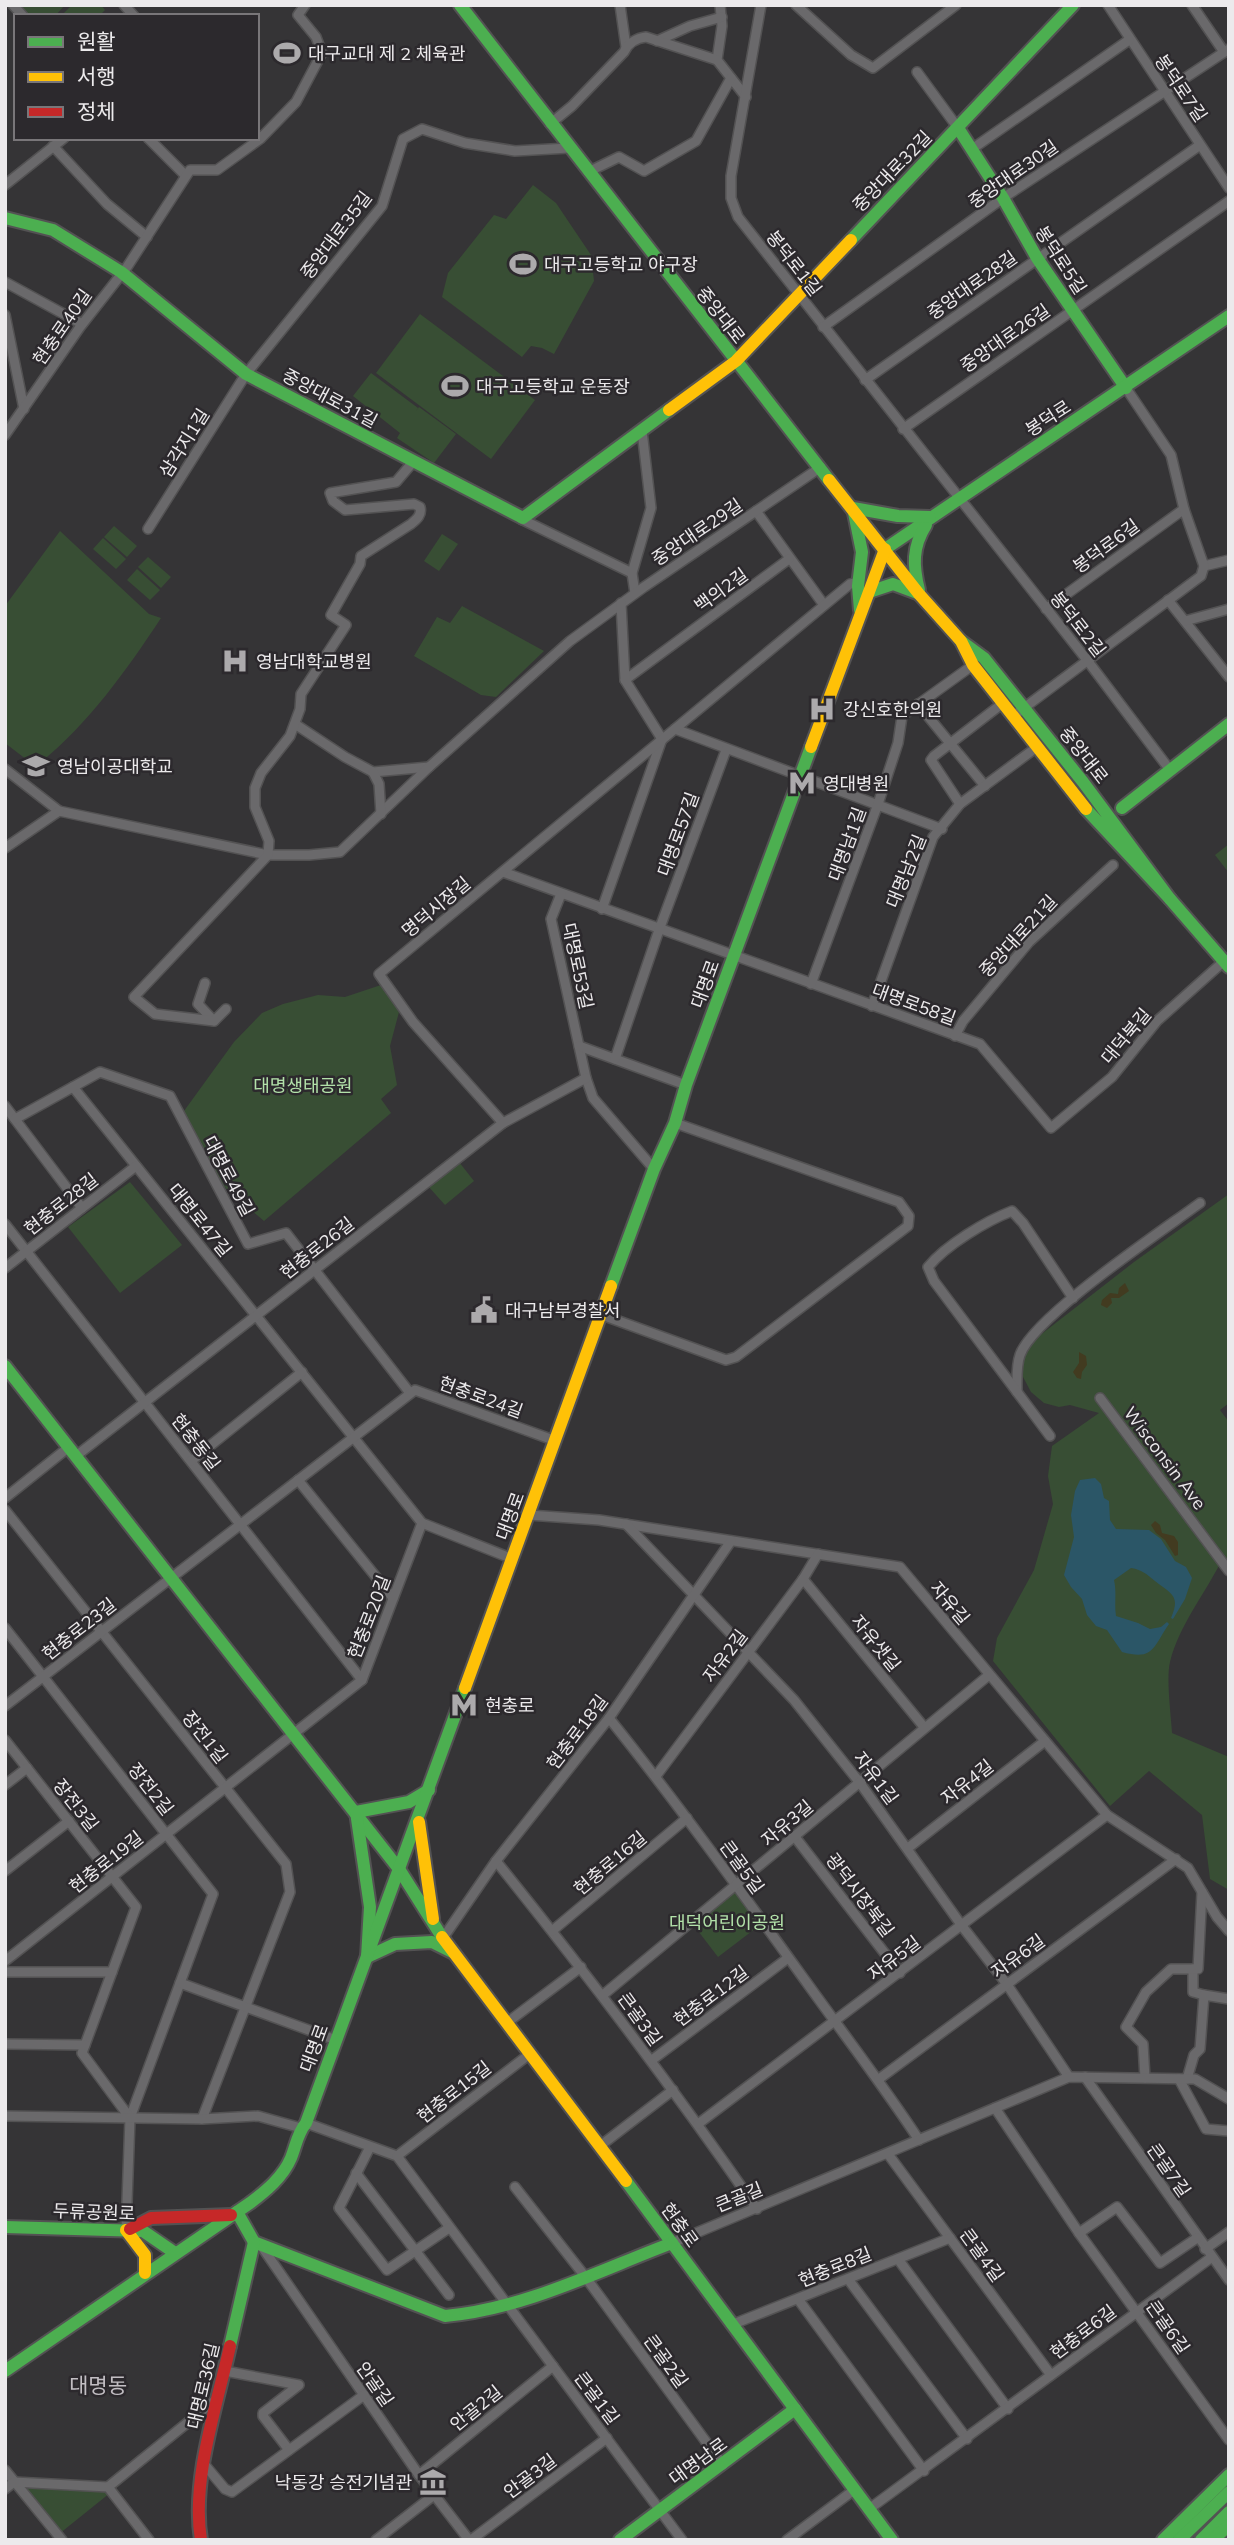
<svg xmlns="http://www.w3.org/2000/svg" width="1234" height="2545" font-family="Mulish,'Noto Sans KR',sans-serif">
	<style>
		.green { fill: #384e34 }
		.sand { fill: #423b20 }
		.water { fill: #2b5667 }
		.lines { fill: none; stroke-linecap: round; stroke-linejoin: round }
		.street-casing { stroke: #535253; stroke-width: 12 }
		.fast-casing { stroke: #535253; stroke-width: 16 }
		.slow-casing { stroke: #535253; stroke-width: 16 }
		.jam-casing { stroke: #535253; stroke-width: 16 }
		.street { stroke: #6a696b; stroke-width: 9 }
		.fast { stroke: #4caf50; stroke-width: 12 }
		.slow { stroke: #ffc107; stroke-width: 12 }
		.jam { stroke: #c62828; stroke-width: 12 }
		.labels { text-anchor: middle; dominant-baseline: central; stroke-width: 5; stroke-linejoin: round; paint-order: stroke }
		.poi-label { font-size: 18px; fill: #eceaec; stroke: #2c292d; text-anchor: start }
		.street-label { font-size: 18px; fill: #eceaec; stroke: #2c292d }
		.park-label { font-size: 18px; fill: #b2e1a9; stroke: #2c292d }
		.quarter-label { font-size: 21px; fill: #c2bec3; stroke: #2c292d }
	</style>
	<rect width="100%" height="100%" fill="#353436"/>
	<!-- green -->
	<g class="green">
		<path d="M13 5H65L55 16H23Z"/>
		<path d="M72 5H101L105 10 99 16H61Z"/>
		<path d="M533 185 556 203 591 255 594 281 554 354 542 348 531 346 522 357 442 297 448 273 494 215 506 219Z"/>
		<path d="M420 314 535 400 491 459 376 373Z"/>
		<path d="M371 373 418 408 416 411 419 407 456 434 434 463 397 438 400 433 353 396Z"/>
		<path d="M114 526 137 546 127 557 104 537Z"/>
		<path d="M60 531 149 614 161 618C126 671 89 723 40 763H31L5 743V606Z"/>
		<path d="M442 534 458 544 439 571 424 561Z"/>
		<path d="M103 538 126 559 116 569 93 549Z"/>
		<path d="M148 557 171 577 161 588 138 567Z"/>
		<path d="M137 569 160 590 150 600 127 580Z"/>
		<path d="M462 606 544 651 496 697 481 695 414 656 437 617 450 623Z"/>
		<path d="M1229 844V873L1215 855Z"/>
		<path d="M381 985 399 1012 390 1046 397 1085 381 1099 391 1113 264 1221 222 1185 184 1111 234 1042 262 1013 283 1004 318 995 345 997Z"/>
		<path d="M459 1162 474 1181 445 1205 428 1186Z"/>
		<path d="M130 1182 182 1245 120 1293 68 1227Z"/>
		<path d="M1229 1194V1403L1220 1410 1229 1422V1562L1224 1556C1207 1591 1179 1625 1170 1662 1166 1678 1171 1715 1172 1733L1229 1757V1890L1210 1879 1202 1815 1149 1771 1110 1806 993 1661 997 1638 1034 1570 1053 1504 1048 1476 1052 1446 1099 1413 1070 1405 1059 1407 1044 1403 1031 1392 1023 1377 1022 1358 1030 1343 1134 1262Z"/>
		<path d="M737 1886 760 1925 718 1957 692 1923Z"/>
		<path d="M18 2484 107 2489 110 2493 59 2534Z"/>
	</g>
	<!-- sand -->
	<g class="sand">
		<path d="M1125 1283 1129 1291 1119 1298H1111L1112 1303 1107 1308 1101 1305 1102 1300 1110 1293 1118 1294 1119 1288Z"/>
		<path d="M1079 1352 1086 1356 1087 1365 1082 1372 1081 1379 1077 1378 1073 1372 1079 1363Z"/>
		<path d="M1155 1521 1160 1525 1162 1533 1174 1536 1178 1542V1555L1175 1556 1165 1540 1156 1533 1151 1525Z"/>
	</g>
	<!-- water -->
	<path class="water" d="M1095 1478 1101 1484 1104 1498 1109 1501 1110 1520 1116 1529 1149 1530 1161 1539 1175 1561 1186 1567 1192 1578 1185 1599 1173 1619 1171 1618C1181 1595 1171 1594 1155 1581 1146 1574 1143 1570 1131 1568L1114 1580C1117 1593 1114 1603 1116 1616L1138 1623 1150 1629 1161 1627 1167 1622 1169 1624C1153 1647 1154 1661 1122 1652L1107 1630 1096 1626 1087 1615 1082 1599 1071 1587 1064 1575 1074 1537 1071 1515 1075 1491 1080 1480Z"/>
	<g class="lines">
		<defs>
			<g id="street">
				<path d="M13 5 23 16"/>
				<path d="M124 5 134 16"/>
				<path d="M620 5 626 47"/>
				<path d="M720 5 722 26 717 60 746 97"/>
				<path d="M761 5 731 176V198L738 217 1087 660 1170 770"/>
				<path d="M796 5 851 55 873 68 956 5"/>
				<path d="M1108 5 1229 188"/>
				<path d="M1192 5 1224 52"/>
				<path d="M657 41 690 26 722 17"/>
				<path d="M917 72 958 128"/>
				<path d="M550 124 572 106 624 52C628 43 637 38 646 37L717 60"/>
				<path d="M148 138 185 175"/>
				<path d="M53 146 107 204 147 237"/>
				<path d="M972 149 1129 40"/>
				<path d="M588 172 619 157 644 171 696 141 731 78"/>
				<path d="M5 185 64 138"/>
				<path d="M5 282 82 324"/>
				<path d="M5 315 24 409"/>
				<path d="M823 327 1003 198 1229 49"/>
				<path d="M865 380 1200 145"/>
				<path d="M903 429 1229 201"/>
				<path d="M5 435 80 327 127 267 190 170H217L260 139 296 102 322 53 316 37 298 15 305 5"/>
				<path d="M756 511 824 605"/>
				<path d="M521 519 632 573"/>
				<path d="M148 529 246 374 382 206 403 139 422 129 465 143 515 151 569 148"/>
				<path d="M1204 566 1229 560"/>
				<path d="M635 593 632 573 651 508 642 431"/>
				<path d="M1168 600 1229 677"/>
				<path d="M1046 609 1184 509"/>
				<path d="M1185 621 1229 609"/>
				<path d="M625 680 789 559"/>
				<path d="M918 704 985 786"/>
				<path d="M1013 716 1201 576 1204 566 1184 509 1171 455 1126 388"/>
				<path d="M295 724 345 757 373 772 429 767"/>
				<path d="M675 729 942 829"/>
				<path d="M5 769 59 811 268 855H309L340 852 429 767 570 641 644 587 821 467"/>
				<path d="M373 772 379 784 381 814"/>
				<path d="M960 804 931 760 934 756 1003 703"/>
				<path d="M5 848 59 811"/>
				<path d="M503 872 980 1044 1051 1128 1112 1077 1157 1021 1223 962"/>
				<path d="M561 894 551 919 586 1078 593 1098 654 1169"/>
				<path d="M602 909 662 739 625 680 621 603"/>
				<path d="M205 983 198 1004 214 1021"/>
				<path d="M811 984 878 804 898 743 902 716 973 665"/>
				<path d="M872 1006 933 837 960 804 1037 747"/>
				<path d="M226 1009 214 1021 155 1014 134 997 268 855 269 841 255 807V788L261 773 290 736 300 709 301 694 346 625 331 615 360 564 361 556 411 524C417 519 422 515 420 507L414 504 345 510 333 501 330 493 396 482 413 462"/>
				<path d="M955 1036 963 1021 1029 942 1113 865"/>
				<path d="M579 1046 686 1085"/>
				<path d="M615 1059 659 930 726 750"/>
				<path d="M73 1087 422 1523 513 1559"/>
				<path d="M5 1106 82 1208"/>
				<path d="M15 1119 100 1072 170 1096 248 1244 286 1233 410 1393"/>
				<path d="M503 1123 413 1022 379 974 850 584 859 582"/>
				<path d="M5 1224 362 1680"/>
				<path d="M5 1268 136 1166"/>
				<path d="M602 1315 726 1360 736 1357 908 1226 909 1216 899 1202 675 1123"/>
				<path d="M1017 1392C1017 1380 1016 1366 1020 1355 1033 1317 1162 1231 1200 1203"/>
				<path d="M1100 1398 1229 1571"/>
				<path d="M1050 1436 934 1281 928 1267C946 1245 986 1221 1012 1211L1023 1223 1073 1298"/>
				<path d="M76 1456 503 1123 586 1078"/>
				<path d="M191 1461 302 1372"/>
				<path d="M298 1480 393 1598"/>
				<path d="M5 1498 69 1447"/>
				<path d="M5 1510 286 1864 290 1892 202 2119"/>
				<path d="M529 1515 599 1520 900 1567 1107 1815 1188 1868 1217 1917 1229 1931"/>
				<path d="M626 1524 794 1700 860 1783 962 1926 1006 1983 1069 2077"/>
				<path d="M803 1579 924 1727"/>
				<path d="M5 1628 213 1894 130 2118 126 2230"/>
				<path d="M5 1706 415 1390 556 1441"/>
				<path d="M609 1718C678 1804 742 1893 807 1983 845 2036 883 2085 919 2140"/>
				<path d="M5 1740 136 1907 82 2053 130 2118"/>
				<path d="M656 1776 803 1579 818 1554"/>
				<path d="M5 1785 27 1768"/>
				<path d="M795 1837 900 1973"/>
				<path d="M908 1848 1045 1741"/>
				<path d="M496 1861C587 1974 674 2089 757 2209"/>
				<path d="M5 1871 69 1821"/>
				<path d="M552 1931 687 1818"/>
				<path d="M443 1938 496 1861 609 1718 731 1541"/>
				<path d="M5 1961 362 1680 422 1523"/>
				<path d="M1193 1969V1992L1204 1995"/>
				<path d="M5 1972H112"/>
				<path d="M180 1983 336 2040"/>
				<path d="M603 1995 989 1675"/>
				<path d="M508 2022 581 1967"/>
				<path d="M5 2044 85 2045"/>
				<path d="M652 2060 788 1958"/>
				<path d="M1085 2077 1229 2280"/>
				<path d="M1145 2078 1143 2044 1126 2027 1146 1992 1171 1969H1198L1202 1892"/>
				<path d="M879 2079 1176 1859"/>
				<path d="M1179 2079 1206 2129 1229 2131"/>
				<path d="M1187 2079 1194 2055 1200 2049 1204 1995 1229 1999"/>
				<path d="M995 2108 1079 2233 1229 2440"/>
				<path d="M5 2116 202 2119 258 2116 301 2128"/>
				<path d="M306 2123 397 2156 682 2540"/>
				<path d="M698 2124 1107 1815"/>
				<path d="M600 2146 673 2090"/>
				<path d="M370 2147 339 2208 387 2270 449 2228"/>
				<path d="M888 2154 1051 2375"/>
				<path d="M397 2156 531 2053"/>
				<path d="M356 2173 449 2295"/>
				<path d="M515 2187 584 2275 723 2465"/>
				<path d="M1079 2233 1117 2207 1160 2263 1197 2238"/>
				<path d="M672 2243 1069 2077 1195 2079 1229 2099"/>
				<path d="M260 2244 419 2475 469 2540"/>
				<path d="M1205 2249 1229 2232"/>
				<path d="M898 2259 1008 2409"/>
				<path d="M848 2279 967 2439"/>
				<path d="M798 2299 924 2471"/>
				<path d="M731 2325 950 2238"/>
				<path d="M225 2371 299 2385 263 2413V2416L289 2450"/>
				<path d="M204 2464 225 2489 232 2492 364 2395"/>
				<path d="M5 2470 62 2540"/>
				<path d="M419 2475 553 2366"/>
				<path d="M108 2487 218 2398"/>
				<path d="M5 2489 14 2482 108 2487 149 2540"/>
				<path d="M869 2509 1212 2257"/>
				<path d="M376 2540 434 2495"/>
				<path d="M471 2540 607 2438"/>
				<path d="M787 2540 854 2490"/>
			</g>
			<g id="fast">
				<path d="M460 5 829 480"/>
				<path d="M958 128 1003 198 1037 258 1126 388"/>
				<path d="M5 218 53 230 121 272 246 374 523 518 669 410"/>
				<path d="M851 240 1073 5"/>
				<path d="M885 549 1229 316"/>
				<path d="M919 590C913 566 912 547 926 525"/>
				<path d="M869 592 893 584 917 593"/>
				<path d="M860 610 858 586 862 552 853 508 898 516 930 517"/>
				<path d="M961 641 984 658 1083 782 1170 899 1086 809"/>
				<path d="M1122 808 1229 724"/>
				<path d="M1170 899 1229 967"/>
				<path d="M611 1286 654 1169 675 1123 686 1085 811 747"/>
				<path d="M5 1366 399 1869 442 1937"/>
				<path d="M429 1790 409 1802 356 1812 370 1907 367 1957 395 1944 432 1942 452 1952"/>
				<path d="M626 2181 892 2540"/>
				<path d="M237 2212 254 2242 445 2316C524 2309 598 2271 672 2243"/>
				<path d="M5 2227 143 2231 175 2253"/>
				<path d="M230 2346 254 2242"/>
				<path d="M5 2371 250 2203C266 2191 283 2177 291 2158 296 2146 297 2134 306 2123L465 1688"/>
				<path d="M620 2540 795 2409"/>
				<path d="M1163 2540 1229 2475"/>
				<path d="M1179 2540 1229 2492"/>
				<path d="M1201 2540 1229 2512"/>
				<path d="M1213 2540 1229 2525"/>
			</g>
			<g id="slow">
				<path d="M669 410 736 361 851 240"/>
				<path d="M829 480 919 594 961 641 973 665 1086 809"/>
				<path d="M811 747 885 549"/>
				<path d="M465 1688 611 1286"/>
				<path d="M419 1822 433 1919"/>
				<path d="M442 1937 626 2181"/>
				<path d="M126 2230 145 2255V2273"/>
			</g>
			<g id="jam">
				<path d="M130 2229 151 2218 231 2215"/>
				<path d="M201 2540C191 2480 217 2405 230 2346"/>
			</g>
		</defs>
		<!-- street casing -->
		<use href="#street" class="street-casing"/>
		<!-- fast casing -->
		<use href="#fast" class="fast-casing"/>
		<!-- slow casing -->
		<use href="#slow" class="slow-casing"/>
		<!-- jam casing -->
		<use href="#jam" class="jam-casing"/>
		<!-- street -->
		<use href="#street" class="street"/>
		<!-- fast -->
		<use href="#fast" class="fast"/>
		<!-- slow -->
		<use href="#slow" class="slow"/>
		<!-- jam -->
		<use href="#jam" class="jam"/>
	</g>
	<!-- icons -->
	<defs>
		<symbol id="stadium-bare" viewBox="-9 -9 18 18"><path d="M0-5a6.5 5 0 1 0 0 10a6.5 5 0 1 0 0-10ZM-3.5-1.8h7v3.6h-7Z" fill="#acaaac" stroke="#2c292d" stroke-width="2.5" paint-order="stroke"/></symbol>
		<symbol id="hospital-bare" viewBox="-9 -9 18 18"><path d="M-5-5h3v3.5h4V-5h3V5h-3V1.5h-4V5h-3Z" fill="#acaaac" stroke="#2c292d" stroke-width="2.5" paint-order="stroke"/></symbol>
		<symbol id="university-bare" viewBox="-9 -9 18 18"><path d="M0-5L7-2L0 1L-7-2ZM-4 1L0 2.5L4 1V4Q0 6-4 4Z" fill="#acaaac" stroke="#2c292d" stroke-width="2.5" paint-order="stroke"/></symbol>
		<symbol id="metro-bare" viewBox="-9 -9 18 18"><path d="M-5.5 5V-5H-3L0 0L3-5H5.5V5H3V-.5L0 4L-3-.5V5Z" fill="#acaaac" stroke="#2c292d" stroke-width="2.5" paint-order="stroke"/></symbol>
		<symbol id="civic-bare" viewBox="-9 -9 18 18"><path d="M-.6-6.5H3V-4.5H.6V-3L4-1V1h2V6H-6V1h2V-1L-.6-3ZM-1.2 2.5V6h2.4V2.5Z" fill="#acaaac" stroke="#2c292d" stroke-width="2.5" paint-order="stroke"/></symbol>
		<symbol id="museum-bare" viewBox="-9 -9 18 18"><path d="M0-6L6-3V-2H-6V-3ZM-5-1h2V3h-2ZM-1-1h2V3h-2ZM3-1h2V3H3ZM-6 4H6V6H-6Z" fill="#acaaac" stroke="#2c292d" stroke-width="2.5" paint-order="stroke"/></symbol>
	</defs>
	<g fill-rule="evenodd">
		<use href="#stadium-bare" x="268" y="34" width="38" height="38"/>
		<use href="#stadium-bare" x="504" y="245" width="38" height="38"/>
		<use href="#stadium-bare" x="436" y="367" width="38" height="38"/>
		<use href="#hospital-bare" x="216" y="642" width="38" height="38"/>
		<use href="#hospital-bare" x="803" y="690" width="38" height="38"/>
		<use href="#university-bare" x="17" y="747" width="38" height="38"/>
		<use href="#metro-bare" x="783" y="764" width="38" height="38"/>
		<use href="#civic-bare" x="465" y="1291" width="38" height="38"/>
		<use href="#metro-bare" x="445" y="1686" width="38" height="38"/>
		<use href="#museum-bare" x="414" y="2463" width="38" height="38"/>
	</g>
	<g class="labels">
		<!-- poi labels -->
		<g class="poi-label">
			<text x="308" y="53">대구교대 제 2 체육관</text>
			<text x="544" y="264">대구고등학교 야구장</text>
			<text x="476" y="386">대구고등학교 운동장</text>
			<text x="256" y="661">영남대학교병원</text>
			<text x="843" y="709">강신호한의원</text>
			<text x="57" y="766">영남이공대학교</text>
			<text x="823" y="783">영대병원</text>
			<text x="505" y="1310">대구남부경찰서</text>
			<text x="485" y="1705">현충로</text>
			<text x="412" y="2482" text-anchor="end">낙동강 승전기념관</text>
		</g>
		<!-- street labels -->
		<g class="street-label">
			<text transform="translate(1181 88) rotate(56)">봉덕로7길</text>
			<text transform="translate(892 171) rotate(-46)">중앙대로32길</text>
			<text transform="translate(1013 174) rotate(-35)">중앙대로30길</text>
			<text transform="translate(336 235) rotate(-53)">중앙대로35길</text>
			<text transform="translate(1061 260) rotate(57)">봉덕로5길</text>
			<text transform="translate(794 263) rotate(52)">봉덕로1길</text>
			<text transform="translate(972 285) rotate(-35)">중앙대로28길</text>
			<text transform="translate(721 315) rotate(52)">중앙대로</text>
			<text transform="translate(62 327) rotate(-55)">현충로40길</text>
			<text transform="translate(1005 338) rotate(-35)">중앙대로26길</text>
			<text transform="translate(330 398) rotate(28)">중앙대로31길</text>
			<text transform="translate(1048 418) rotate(-33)">봉덕로</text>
			<text transform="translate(184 443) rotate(-58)">삼각지1길</text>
			<text transform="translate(697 532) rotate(-34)">중앙대로29길</text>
			<text transform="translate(1106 546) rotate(-36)">봉덕로6길</text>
			<text transform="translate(721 590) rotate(-36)">백의2길</text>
			<text transform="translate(1078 624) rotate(52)">봉덕로2길</text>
			<text transform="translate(1084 755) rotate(52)">중앙대로</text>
			<text transform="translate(678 834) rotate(-70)">대명로57길</text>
			<text transform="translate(847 844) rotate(-70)">대명남1길</text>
			<text transform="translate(906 871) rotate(-68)">대명남2길</text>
			<text transform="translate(436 907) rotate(-40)">명덕시장길</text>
			<text transform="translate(1018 936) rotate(-47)">중앙대로21길</text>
			<text transform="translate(578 966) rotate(78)">대명로53길</text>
			<text transform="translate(705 984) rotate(-70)">대명로</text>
			<text transform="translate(914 1004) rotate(20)">대명로58길</text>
			<text transform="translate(1126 1036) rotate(-50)">대덕북길</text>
			<text transform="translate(229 1176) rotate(62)">대명로49길</text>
			<text transform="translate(61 1204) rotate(-38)">현충로28길</text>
			<text transform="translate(200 1220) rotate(51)">대명로47길</text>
			<text transform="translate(317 1248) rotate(-38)">현충로26길</text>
			<text transform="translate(481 1397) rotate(20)">현충로24길</text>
			<text transform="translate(196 1442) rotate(52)">현충동길</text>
			<text transform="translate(1165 1458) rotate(53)">Wisconsin Ave</text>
			<text transform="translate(510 1516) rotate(-70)">대명로</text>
			<text transform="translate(950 1603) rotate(50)">자유길</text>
			<text transform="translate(369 1617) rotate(-69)">현충로20길</text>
			<text transform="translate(79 1629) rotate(-38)">현충로23길</text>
			<text transform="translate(876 1643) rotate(51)">자유샛길</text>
			<text transform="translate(725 1656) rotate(-53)">자유2길</text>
			<text transform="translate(577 1732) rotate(-53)">현충로18길</text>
			<text transform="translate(205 1737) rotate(52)">장전1길</text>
			<text transform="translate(876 1778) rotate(53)">자유1길</text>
			<text transform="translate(967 1782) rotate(-38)">자유4길</text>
			<text transform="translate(151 1789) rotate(52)">장전2길</text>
			<text transform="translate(76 1805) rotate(52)">장전3길</text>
			<text transform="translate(787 1823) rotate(-40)">자유3길</text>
			<text transform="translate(106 1862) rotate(-38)">현충로19길</text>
			<text transform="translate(610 1863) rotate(-40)">현충로16길</text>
			<text transform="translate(742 1867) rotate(54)">큰골5길</text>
			<text transform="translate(860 1895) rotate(53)">광덕시장북길</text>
			<text transform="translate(1018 1956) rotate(-36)">자유6길</text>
			<text transform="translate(894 1958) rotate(-37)">자유5길</text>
			<text transform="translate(711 1996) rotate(-37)">현충로12길</text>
			<text transform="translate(640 2019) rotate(54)">큰골3길</text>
			<text transform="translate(314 2048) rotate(-70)">대명로</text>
			<text transform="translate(454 2092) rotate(-38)">현충로15길</text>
			<text transform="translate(1169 2170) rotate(55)">큰골7길</text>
			<text transform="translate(739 2197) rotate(-22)">큰골길</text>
			<text transform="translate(94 2212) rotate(2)">두류공원로</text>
			<text transform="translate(680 2225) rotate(54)">현충로</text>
			<text transform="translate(982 2255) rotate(54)">큰골4길</text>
			<text transform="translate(835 2267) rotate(-22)">현충로8길</text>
			<text transform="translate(1168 2327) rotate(55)">큰골6길</text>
			<text transform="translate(1083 2332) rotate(-37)">현충로6길</text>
			<text transform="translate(666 2361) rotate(54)">큰골2길</text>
			<text transform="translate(375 2384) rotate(55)">안골길</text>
			<text transform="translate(203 2386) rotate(-77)">대명로36길</text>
			<text transform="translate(597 2398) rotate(53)">큰골1길</text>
			<text transform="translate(476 2408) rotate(-39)">안골2길</text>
			<text transform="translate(698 2461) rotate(-36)">대명남로</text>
			<text transform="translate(530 2476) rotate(-37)">안골3길</text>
		</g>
		<!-- park labels -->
		<g class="park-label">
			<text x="303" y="1085">대명생태공원</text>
			<text x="727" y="1922">대덕어린이공원</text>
		</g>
		<!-- quarter labels -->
		<g class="quarter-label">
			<text x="98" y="2385">대명동</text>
		</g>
	</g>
	<!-- border -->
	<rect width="1234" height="2545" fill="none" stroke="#eceaec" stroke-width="14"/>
	<!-- legend -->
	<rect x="14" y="14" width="245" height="126" fill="#2c292d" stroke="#797679" stroke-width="2"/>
	<rect x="28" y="37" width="35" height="10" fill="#4caf50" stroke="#797679" stroke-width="2"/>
	<text x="77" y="49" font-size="21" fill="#eceaec">원활</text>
	<rect x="28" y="72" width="35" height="10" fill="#ffc107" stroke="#797679" stroke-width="2"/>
	<text x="77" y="84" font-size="21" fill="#eceaec">서행</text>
	<rect x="28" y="107" width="35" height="10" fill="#c62828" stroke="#797679" stroke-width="2"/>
	<text x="77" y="119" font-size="21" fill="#eceaec">정체</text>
</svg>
